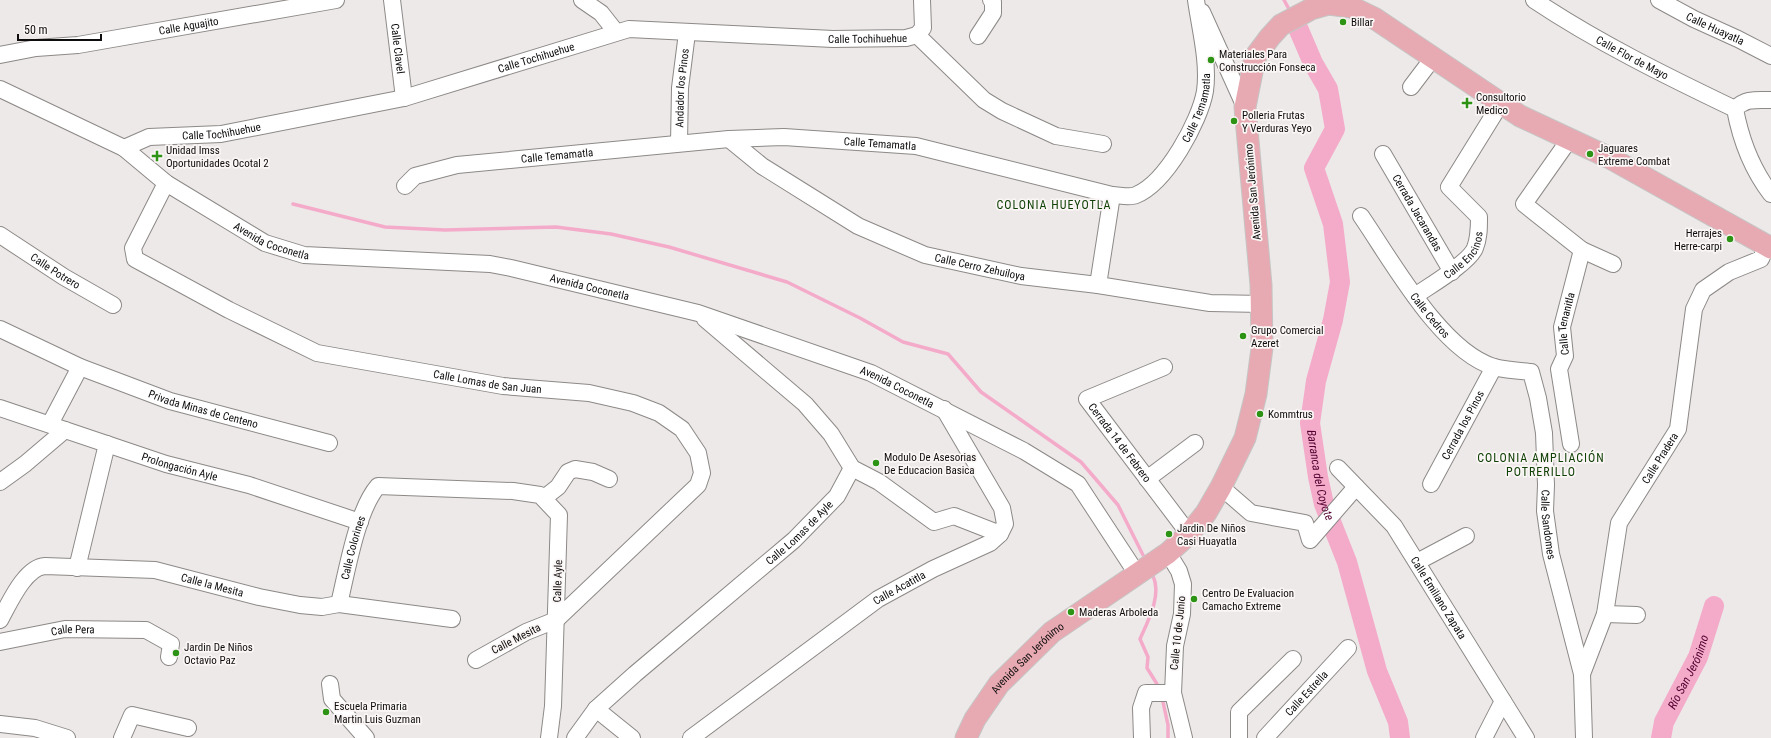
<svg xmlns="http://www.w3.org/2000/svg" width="1771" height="738" font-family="'Roboto Condensed',sans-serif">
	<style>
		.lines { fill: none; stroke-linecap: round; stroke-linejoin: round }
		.stream { stroke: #f4abca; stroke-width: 3.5 }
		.river { stroke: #f4abca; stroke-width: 20 }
		.minor-casing { stroke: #8c8987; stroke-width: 18 }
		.major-casing { stroke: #c5c5c5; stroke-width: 23 }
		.minor { stroke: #fff; stroke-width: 16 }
		.major { stroke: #e8aab2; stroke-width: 21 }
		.poi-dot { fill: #2d9315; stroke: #faf6f5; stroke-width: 1.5 }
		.labels { text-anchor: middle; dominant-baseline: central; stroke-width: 3.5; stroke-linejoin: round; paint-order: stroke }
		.poi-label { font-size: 11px; fill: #0e0c0c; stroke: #faf6f5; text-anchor: start }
		.street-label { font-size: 11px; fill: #0e0c0c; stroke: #faf6f5 }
		.neighbourhood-label { font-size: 12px; letter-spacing: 1px; fill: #114107; stroke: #faf6f5 }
		.water-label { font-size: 12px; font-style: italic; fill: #530030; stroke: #faf6f5 }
	</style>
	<rect width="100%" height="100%" fill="#ede9e8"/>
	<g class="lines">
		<!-- stream -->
		<g class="stream">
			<path d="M1284 0 1290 11"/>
			<path d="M293 204 385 227 445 230 556 227 611 234 669 247 787 282 860 318 903 342 948 354 981 392 1081 462 1118 505 1143 555"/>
			<path d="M1153 576C1162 595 1148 621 1140 639L1148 657 1147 668 1157 684"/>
			<path d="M1163 702 1168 725V738"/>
		</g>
		<!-- river -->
		<g class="river">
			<path id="s1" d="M1298 28 1313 63 1328 89 1335 129 1314 168 1333 224 1340 282 1333 320 1316 381 1310 423 1318 477 1324 504 1347 562 1377 671 1398 722 1400 738"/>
			<path id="s2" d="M1661 738 1664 722 1698 657 1714 606"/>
		</g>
		<defs>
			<g id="minor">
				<path id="s3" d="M392 0 404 98"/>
				<path d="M582 0 601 13 616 32"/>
				<path id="s4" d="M1534 0C1597 42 1666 76 1735 109"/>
				<path id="s5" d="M1659 0 1694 19 1738 39 1771 56"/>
				<path d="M1202 12 1245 107"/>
				<path d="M917 35 984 100 1002 111 1056 136 1103 144"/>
				<path d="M978 36 993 13V2L991 0"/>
				<path id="s6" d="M0 55 36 48 78 45 336 0"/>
				<path d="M1411 87 1433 58"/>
				<path id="s7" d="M0 89 124 148 166 183 265 243 304 255 490 264 511 268 698 313 871 373 1024 451 1078 484 1137 574"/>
				<path d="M1771 100C1756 100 1746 98 1735 109 1741 141 1751 168 1771 194"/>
				<path id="s8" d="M729 139 762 166 858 226 925 255 1021 276 1098 285 1210 303 1262 304"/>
				<path d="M1569 140 1524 204 1582 250 1613 264"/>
				<path id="s9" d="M679 143 680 88 687 33"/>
				<path id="s10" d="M124 148 149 137 221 134 404 98 629 29 833 39 906 38 917 35 923 28 922 0"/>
				<path id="s11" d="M1383 154 1452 272"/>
				<path id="s12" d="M166 183 133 248 135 259 229 310 317 353 503 386 589 393 633 403 659 413 682 429 698 453 702 473 698 485 556 620 526 632 476 660"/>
				<path id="s13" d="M405 186 415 176 457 165 729 139 784 137 916 146 1112 195C1119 195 1130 198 1136 195 1166 183 1200 121 1205 91 1209 62 1200 29 1196 0"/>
				<path id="s14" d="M1361 216C1392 261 1441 351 1494 367 1506 370 1519 371 1531 372L1538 398 1544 433 1546 485 1545 511 1551 554 1582 674 1584 738"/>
				<path id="s15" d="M0 235 64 277 113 305"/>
				<path d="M1098 285 1112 195"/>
				<path id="s16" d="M1415 296C1429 286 1469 263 1475 248 1479 238 1479 228 1479 217L1449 187 1501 103"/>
				<path d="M705 319 805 404 831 434 852 468 879 482 934 522 954 516 1000 534"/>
				<path id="s17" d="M0 329 80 367 170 401 329 443"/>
				<path id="s18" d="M1164 367 1087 399 1189 534"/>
				<path id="s19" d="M0 408 166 464 249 485 360 522"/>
				<path d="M50 424 80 367"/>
				<path id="s20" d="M1571 444 1559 369 1565 356 1562 327 1582 250"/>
				<path id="s21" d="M1338 468 1394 526 1526 738"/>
				<path d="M1147 479 1195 443"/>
				<path d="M0 482 25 464 65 430"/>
				<path id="s22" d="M1431 484 1494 367"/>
				<path d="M1221 487 1251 513 1305 523 1310 540 1356 487"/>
				<path d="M544 498 558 487 568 472 575 469 593 472 609 479"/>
				<path d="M1168 553 1179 571 1183 584 1182 614 1175 646 1173 693 1184 738"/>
				<path d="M1417 562 1466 536"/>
				<path d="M77 568 107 444"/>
				<path id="s23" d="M339 604C347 571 357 510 378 486L513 491 540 495 559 515 553 706 549 738"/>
				<path d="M1605 614 1637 615"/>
				<path id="s24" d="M0 620C9 604 25 567 45 566L155 570 259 597 300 605 322 607 339 604 452 619"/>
				<path id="s25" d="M0 642 65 629 146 630 171 644 169 657"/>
				<path id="s26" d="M1582 674 1605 614 1619 523 1678 429 1694 309 1703 290 1729 272 1761 259 1766 246"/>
				<path d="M330 684 332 699 366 738"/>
				<path d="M596 709 632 738"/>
				<path d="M0 724 35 728 67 738"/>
				<path d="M122 738 132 715 188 728"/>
				<path id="s27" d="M575 738 596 709 635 674 794 540 837 496 852 468"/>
				<path id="s28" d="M691 738 878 599 933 569 990 543 1000 534 1005 524 1002 508 944 409"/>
				<path d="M1142 738 1141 708 1146 693H1173"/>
				<path d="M1239 738V712L1293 659"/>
				<path id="s29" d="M1265 738 1348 648"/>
				<path d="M1484 738 1503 701"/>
			</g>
			<g id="major">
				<path id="s30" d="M966 738 975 719 999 684 1052 632 1168 553 1189 534 1206 513 1221 487 1245 438 1256 394 1262 348 1261 285 1245 107 1255 57 1270 37 1281 25 1311 9 1329 4 1351 7 1374 18 1520 116 1610 158 1771 248"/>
			</g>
		</defs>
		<!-- minor casing -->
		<use href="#minor" class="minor-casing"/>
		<!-- major casing -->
		<use href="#major" class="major-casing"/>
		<!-- minor -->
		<use href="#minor" class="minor"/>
		<!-- major -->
		<use href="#major" class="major"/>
	</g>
	<!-- markers -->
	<g class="poi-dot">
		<circle cx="1343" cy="22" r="4"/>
		<circle cx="1211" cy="60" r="4"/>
		<path d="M1465 97h4v4h4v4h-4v4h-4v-4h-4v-4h4z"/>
		<circle cx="1234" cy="121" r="4"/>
		<circle cx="1590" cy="154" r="4"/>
		<path d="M155 150h4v4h4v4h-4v4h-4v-4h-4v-4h4z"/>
		<circle cx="1730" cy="239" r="4"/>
		<circle cx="1243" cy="336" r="4"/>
		<circle cx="1260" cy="414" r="4"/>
		<circle cx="876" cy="463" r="4"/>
		<circle cx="1169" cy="534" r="4"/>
		<circle cx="1194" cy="599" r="4"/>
		<circle cx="1071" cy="612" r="4"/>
		<circle cx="176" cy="653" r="4"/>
		<circle cx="326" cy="712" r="4"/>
	</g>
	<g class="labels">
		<!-- poi labels -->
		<g class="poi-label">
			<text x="1351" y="22">Billar</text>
			<text x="1219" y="54">Materiales Para<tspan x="1219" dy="13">Construcción Fonseca</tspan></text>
			<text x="1476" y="97">Consultorio<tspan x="1476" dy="13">Medico</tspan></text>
			<text x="1242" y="115">Polleria Frutas<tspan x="1242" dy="13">Y Verduras Yeyo</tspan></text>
			<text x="1598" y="148">Jaguares<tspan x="1598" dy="13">Extreme Combat</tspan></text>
			<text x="166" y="150">Unidad Imss<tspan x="166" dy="13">Oportunidades Ocotal 2</tspan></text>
			<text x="1722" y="233" text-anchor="end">Herrajes<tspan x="1722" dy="13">Herre-carpi</tspan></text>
			<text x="1251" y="330">Grupo Comercial<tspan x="1251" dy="13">Azeret</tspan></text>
			<text x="1268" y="414">Kommtrus</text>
			<text x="884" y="457">Modulo De Asesorias<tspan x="884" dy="13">De Educacion Basica</tspan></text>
			<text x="1177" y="528">Jardin De Niños<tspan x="1177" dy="13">Casi Huayatla</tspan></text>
			<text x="1202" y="593">Centro De Evaluacion<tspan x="1202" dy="13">Camacho Extreme</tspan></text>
			<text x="1079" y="612">Maderas Arboleda</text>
			<text x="184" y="647">Jardin De Niños<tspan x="184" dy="13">Octavio Paz</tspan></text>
			<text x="334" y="706">Escuela Primaria<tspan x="334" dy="13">Martin Luis Guzman</tspan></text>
		</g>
		<!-- street labels -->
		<g class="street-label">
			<text stroke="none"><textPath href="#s6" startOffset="191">Calle Aguajito</textPath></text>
			<text stroke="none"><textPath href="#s5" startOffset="63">Calle Huayatla</textPath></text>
			<text stroke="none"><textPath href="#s10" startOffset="760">Calle Tochihuehue</textPath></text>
			<text stroke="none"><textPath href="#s3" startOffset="49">Calle Clavel</textPath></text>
			<text stroke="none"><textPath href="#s10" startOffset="424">Calle Tochihuehue</textPath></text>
			<text stroke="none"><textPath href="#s4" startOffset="114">Calle Flor de Mayo</textPath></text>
			<text stroke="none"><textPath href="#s9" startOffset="55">Andador los Pinos</textPath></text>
			<text stroke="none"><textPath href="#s13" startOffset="854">Calle Temamatla</textPath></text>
			<text stroke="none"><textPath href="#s10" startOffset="100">Calle Tochihuehue</textPath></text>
			<text stroke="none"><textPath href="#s13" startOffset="482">Calle Temamatla</textPath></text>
			<text stroke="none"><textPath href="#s13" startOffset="158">Calle Temamatla</textPath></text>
			<text transform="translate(1253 192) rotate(-95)">Avenida San Jerónimo</text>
			<text stroke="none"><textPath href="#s11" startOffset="68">Cerrada Jacarandas</textPath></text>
			<text stroke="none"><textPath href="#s7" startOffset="313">Avenida Coconetla</textPath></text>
			<text stroke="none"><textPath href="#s16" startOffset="65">Calle Encinos</textPath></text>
			<text stroke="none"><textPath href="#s8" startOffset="285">Calle Cerro Zehuiloya</textPath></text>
			<text stroke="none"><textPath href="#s15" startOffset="66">Calle Potrero</textPath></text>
			<text stroke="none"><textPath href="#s7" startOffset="637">Avenida Coconetla</textPath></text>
			<text stroke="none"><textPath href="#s14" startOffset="121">Calle Cedros</textPath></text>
			<text stroke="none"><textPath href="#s20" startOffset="123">Calle Tenanitla</textPath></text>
			<text stroke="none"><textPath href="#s12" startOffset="462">Calle Lomas de San Juan</textPath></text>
			<text stroke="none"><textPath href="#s7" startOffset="961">Avenida Coconetla</textPath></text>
			<text stroke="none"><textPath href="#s17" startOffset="219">Privada Minas de Centeno</textPath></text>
			<text stroke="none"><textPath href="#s22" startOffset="67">Cerrada los Pinos</textPath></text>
			<text stroke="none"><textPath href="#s18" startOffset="138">Cerrada 14 de Febrero</textPath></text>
			<text stroke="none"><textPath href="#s26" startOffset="233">Calle Pradera</textPath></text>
			<text stroke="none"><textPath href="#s19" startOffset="189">Prolongación Ayle</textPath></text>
			<text stroke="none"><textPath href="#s14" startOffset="396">Calle Sandomes</textPath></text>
			<text stroke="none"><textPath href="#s27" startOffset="305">Calle Lomas de Ayle</textPath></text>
			<text stroke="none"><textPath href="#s23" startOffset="58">Calle Colorines</textPath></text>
			<text transform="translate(558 581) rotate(-88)">Calle Ayle</text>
			<text stroke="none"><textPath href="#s24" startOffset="242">Calle la Mesita</textPath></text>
			<text stroke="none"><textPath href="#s28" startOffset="257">Calle Acatitla</textPath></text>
			<text stroke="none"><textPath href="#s21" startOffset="165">Calle Emiliano Zapata</textPath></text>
			<text stroke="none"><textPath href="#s25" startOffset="74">Calle Pera</textPath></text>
			<text transform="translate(1178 633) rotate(-84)">Calle 10 de Junio</text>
			<text transform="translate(516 639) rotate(-27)">Calle Mesita</text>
			<text stroke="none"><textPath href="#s30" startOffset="102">Avenida San Jerónimo</textPath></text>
			<text stroke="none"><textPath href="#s29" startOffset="61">Calle Estrella</textPath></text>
		</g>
		<!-- neighbourhood labels -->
		<g class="neighbourhood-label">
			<text x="1054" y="205">COLONIA HUEYOTLA</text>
			<text x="1541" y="458">COLONIA AMPLIACIÓN<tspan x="1541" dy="14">POTRERILLO</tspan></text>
		</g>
		<!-- water labels -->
		<g class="water-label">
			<text stroke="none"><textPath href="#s1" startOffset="468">Barranca del Coyote</textPath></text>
			<text stroke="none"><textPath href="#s2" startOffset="72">Río San Jerónimo</textPath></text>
		</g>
	</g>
	<!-- scale -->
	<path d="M18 34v6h83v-6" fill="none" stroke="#0e0c0c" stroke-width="2"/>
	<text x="24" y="34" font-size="12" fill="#0e0c0c" stroke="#faf6f5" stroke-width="3" paint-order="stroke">50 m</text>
</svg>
